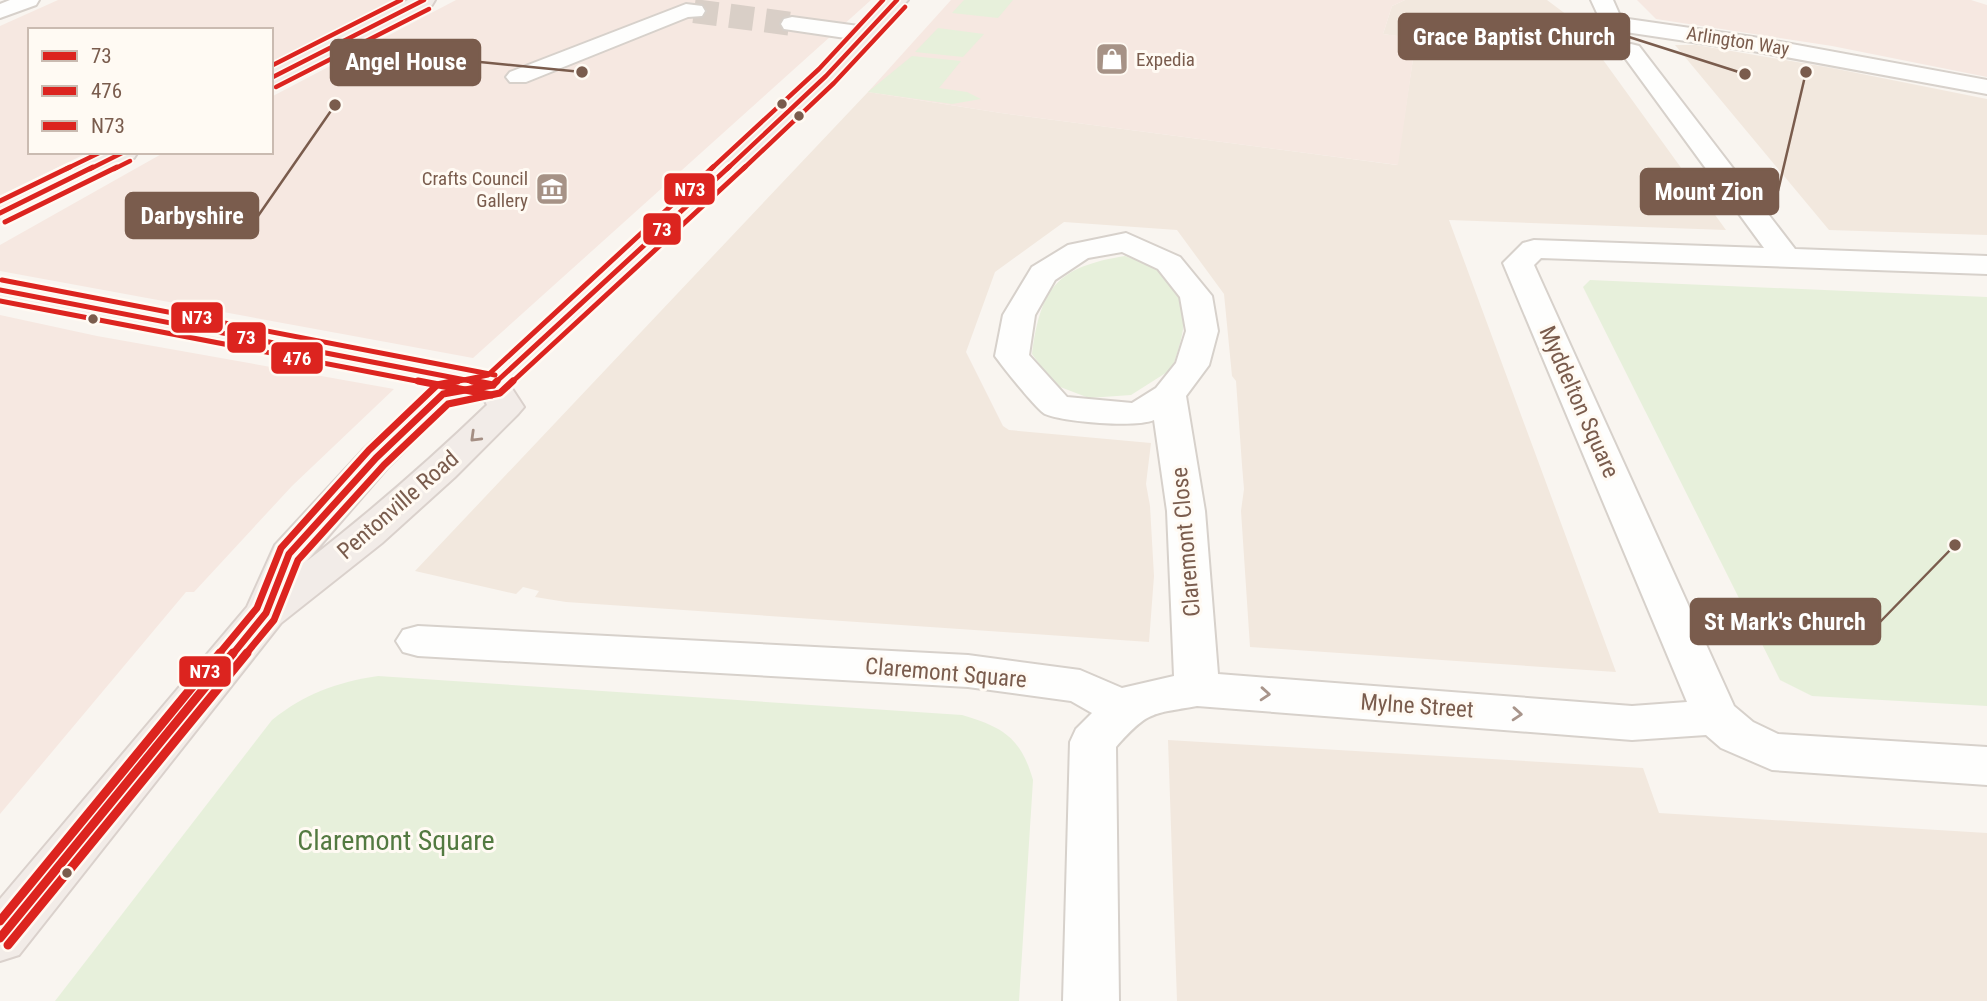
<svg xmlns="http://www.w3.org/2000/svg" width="1987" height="1001" font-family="'Roboto Condensed',sans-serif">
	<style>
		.residential { fill: #f2e8de }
		.commercial { fill: #f6e8e1 }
		.green { fill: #e7f0db }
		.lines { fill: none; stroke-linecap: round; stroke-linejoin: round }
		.minor-tunnel { stroke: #d9cfc7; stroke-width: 24; stroke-dasharray: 24 12; stroke-linecap: butt }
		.minor-casing { stroke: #d7d1cb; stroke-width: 4 }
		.trunk-casing { stroke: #dad1cc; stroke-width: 4 }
		.minor { fill: #fefefd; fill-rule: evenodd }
		.trunk { fill: #f2ece8; fill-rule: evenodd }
		.bus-1-far3-casing { stroke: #fffaf3; stroke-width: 8 }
		.bus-1-far2-casing { stroke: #fffaf3; stroke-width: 10 }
		.bus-1-far1-casing { stroke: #fffaf3; stroke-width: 12 }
		.bus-1-casing { stroke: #fffaf3; stroke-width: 14 }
		.bus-2-far3-casing { stroke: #fffaf3; stroke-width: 8 }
		.bus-2-far2-casing { stroke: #fffaf3; stroke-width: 10 }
		.bus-2-far1-casing { stroke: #fffaf3; stroke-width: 12 }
		.bus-2-casing { stroke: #fffaf3; stroke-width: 14 }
		.bus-3-far3-casing { stroke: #fffaf3; stroke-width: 8 }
		.bus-3-far2-casing { stroke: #fffaf3; stroke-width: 10 }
		.bus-3-far1-casing { stroke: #fffaf3; stroke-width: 12 }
		.bus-3-casing { stroke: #fffaf3; stroke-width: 14 }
		.bus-1-far3 { stroke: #dc241f; stroke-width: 4.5 }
		.bus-1-far2 { stroke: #dc241f; stroke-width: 5 }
		.bus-1-far1 { stroke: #dc241f; stroke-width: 7 }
		.bus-1 { stroke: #dc241f; stroke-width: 9 }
		.bus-2-far3 { stroke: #dc241f; stroke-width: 4.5 }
		.bus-2-far2 { stroke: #dc241f; stroke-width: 5 }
		.bus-2-far1 { stroke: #dc241f; stroke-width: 7 }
		.bus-2 { stroke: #dc241f; stroke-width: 9 }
		.bus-3-far3 { stroke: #dc241f; stroke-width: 4.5 }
		.bus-3-far2 { stroke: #dc241f; stroke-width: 5 }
		.bus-3-far1 { stroke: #dc241f; stroke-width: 7 }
		.bus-3 { stroke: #dc241f; stroke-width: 9 }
		.oneway { stroke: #a48e83 }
		.oneway2 { stroke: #a8958b }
		.bus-dot { fill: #7a5c4d; stroke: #fffaf3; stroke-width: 2.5 }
		.labels { text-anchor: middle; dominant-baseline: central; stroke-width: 6; stroke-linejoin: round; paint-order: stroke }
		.far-street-label { font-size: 19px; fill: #7a5c4d; stroke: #fffaf3 }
		.far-poi-label { font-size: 19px; fill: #7a5c4d; stroke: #fffaf3; text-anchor: start }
		.street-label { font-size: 23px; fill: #7a5c4d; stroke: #fffaf3 }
		.near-park-label { font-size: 28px; fill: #537a41; stroke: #fffaf3 }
		.leader { fill: none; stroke: #7a5c4d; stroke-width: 2.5 }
		.callout-dot { fill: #7a5c4d; stroke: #fffaf3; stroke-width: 2.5 }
		.callout { fill: #7a5c4d; stroke: #7a5c4d; stroke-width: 2.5 }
		.callout-label { font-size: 24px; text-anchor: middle; font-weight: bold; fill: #fff }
		.line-badge { stroke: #fffaf3; stroke-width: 2.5 }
		.badge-label { font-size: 19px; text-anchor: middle; font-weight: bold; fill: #fff }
	</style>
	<rect width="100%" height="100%" fill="#f9f5f0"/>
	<!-- residential -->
	<g class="residential">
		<path d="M1405 0H1547L1575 21 1726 230 1449 220 1616 672 1250 647 1241 511 1244 489 1242 465 1236 381 1232 376 1224 294 1177 230 1064 222 995 272 966 352 1003 426 1009 430 1151 443 1146 484 1150 506 1154 576 1149 642 566 602 535 597 539 591 523 587 516 594 415 571 868 92 1001 113 1397 165 1416 39 1383 34 1392 6Z"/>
		<path d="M1675 45H1696L1832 68 1987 99V235L1829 230Z"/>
		<path d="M1168 740 1643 768 1659 813 1987 833V1001H1177Z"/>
	</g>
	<!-- commercial -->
	<g class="commercial">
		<path d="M58 0H398L271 62V30H30V152H89L0 196V26Z"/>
		<path d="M456 0H871L473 358 0 271V245L165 152H271V97Z"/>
		<path d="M951 0H1405L1392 6 1383 34 1416 38 1398 165 1001 113 868 92Z"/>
		<path d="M1637 0H1971L1987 5V77L1832 46 1656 19Z"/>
		<path d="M0 315 97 336 394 389 292 486 194 592H186L0 814Z"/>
	</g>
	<!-- green -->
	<g class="green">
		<path d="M964 0H1013L998 18 952 13Z"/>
		<path d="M938 28 984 34 963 57 915 52Z"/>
		<path d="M912 56 961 61 939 88 967 92 981 99 952 104 868 92Z"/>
		<path d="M1125 256C1135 260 1151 263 1160 270 1195 300 1185 331 1172 369L1131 395 1089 398 1055 385 1032 354C1041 287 1057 267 1125 256Z"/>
		<path d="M1590 280 1987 297V706L1812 696 1780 680 1583 287Z"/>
		<path d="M378 676 962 715C1003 727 1021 738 1033 780L1019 1001H55L272 720C304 694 337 682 378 676Z"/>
	</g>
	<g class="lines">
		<!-- minor-tunnel -->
		<path class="minor-tunnel" d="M694 11 792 24"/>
		<defs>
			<g id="minor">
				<path d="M10 0H39L36 5 0 18V4Z"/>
				<path d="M1591 0H1613L1621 18 1753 37 1987 80V94L1753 51 1612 30 1604 28Z"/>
				<path d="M686 4 702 6 705 11 702 16 688 17 526 82H510L506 77 510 72Z"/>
				<path d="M792 17 866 27 874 29 877 34 874 39 866 41 784 29 781 24 784 19Z"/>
				<path d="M1631 44 1639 46 1795 249 1987 256V274L1541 258 1534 265 1734 706 1753 722 1778 734 1987 747V785L1772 770 1721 748 1706 735 1632 740 1197 706C1151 714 1148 711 1116 747L1119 1001H1063L1070 742 1076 729 1092 713 1071 701 968 687 418 656 403 652 396 641 403 630 418 626 968 655 1080 670 1122 688 1174 676 1167 511 1154 420C1136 428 1064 422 1045 414 1036 409 1003 367 995 356L1003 315 1032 267 1068 245 1126 233 1180 257 1212 296 1218 331 1209 365 1186 396 1205 511 1218 674 1632 706 1687 702 1503 263 1523 243 1534 240 1764 248 1620 51 1623 46ZM1122 252 1158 269 1180 297 1186 331 1176 363 1156 388 1132 403 1067 397 1029 355 1035 315 1055 280 1088 258Z"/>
			</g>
			<g id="trunk">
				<path d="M408 0H435L432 5 271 85V69Z"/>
				<path d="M885 0H908L834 81 511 387 524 407 518 414 455 477 382 543 281 623 19 955 0 961V899L247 607 275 545 363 450 431 387 437 385 0 299V281L485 374 773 113 818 71ZM483 397 487 405C430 460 370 512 307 561L389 466 454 402Z"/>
				<path d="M103 152H138L134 158 0 222V202Z"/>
			</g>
		</defs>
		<!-- minor casing -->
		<use href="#minor" class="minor-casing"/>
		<!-- trunk casing -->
		<use href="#trunk" class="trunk-casing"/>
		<!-- minor -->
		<use href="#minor" class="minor"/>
		<!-- trunk -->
		<use href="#trunk" class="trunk"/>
		<defs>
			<g id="bus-1-far3">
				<path d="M271 78 424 0"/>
				<path d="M90 169 124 152"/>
				<path d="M727 169 826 76 897 0"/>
			</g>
			<g id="bus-1-far2">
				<path d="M0 213 93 167"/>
				<path d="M0 290 481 383"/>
				<path d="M495 383 729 167"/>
			</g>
			<g id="bus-1-far1">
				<path d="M472 381 493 385"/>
				<path d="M232 655 266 613 289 554 376 458 443 394 493 385 497 381"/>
			</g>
			<path id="bus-1" d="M0 938 233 653"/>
			<g id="bus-2-far3">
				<path d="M276 87 429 9"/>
				<path d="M114 169 130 161"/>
				<path d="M743 169 834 83 905 7"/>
			</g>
			<g id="bus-2-far2">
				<path d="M5 222 117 167"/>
				<path d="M0 301 427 383"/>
				<path d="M511 383 745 167"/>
			</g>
			<g id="bus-2-far1">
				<path d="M418 381 491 395"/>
				<path d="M245 655 274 620 298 560 384 465 448 404 500 393 513 381"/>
			</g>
			<path id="bus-2" d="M8 945 247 653"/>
			<g id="bus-3-far3">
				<path d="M271 66 401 0"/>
				<path d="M66 169 101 152"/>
				<path d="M711 169 819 69 883 0"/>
			</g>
			<g id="bus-3-far2">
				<path d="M0 201 70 167"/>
				<path d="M2 280 495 375"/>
				<path d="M449 383 488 375 713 167"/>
			</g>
			<path id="bus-3-far1" d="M218 655 257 608 281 548 369 450 437 385 457 381"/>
			<path id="bus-3" d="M0 921 220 653"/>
		</defs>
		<!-- bus-1-far3 casing -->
		<use href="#bus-1-far3" class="bus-1-far3-casing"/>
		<!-- bus-1-far2 casing -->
		<use href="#bus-1-far2" class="bus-1-far2-casing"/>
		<!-- bus-1-far1 casing -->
		<use href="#bus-1-far1" class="bus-1-far1-casing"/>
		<!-- bus-1 casing -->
		<use href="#bus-1" class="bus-1-casing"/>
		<!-- bus-2-far3 casing -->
		<use href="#bus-2-far3" class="bus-2-far3-casing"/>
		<!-- bus-2-far2 casing -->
		<use href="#bus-2-far2" class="bus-2-far2-casing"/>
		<!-- bus-2-far1 casing -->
		<use href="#bus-2-far1" class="bus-2-far1-casing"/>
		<!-- bus-2 casing -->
		<use href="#bus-2" class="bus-2-casing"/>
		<!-- bus-3-far3 casing -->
		<use href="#bus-3-far3" class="bus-3-far3-casing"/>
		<!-- bus-3-far2 casing -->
		<use href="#bus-3-far2" class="bus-3-far2-casing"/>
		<!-- bus-3-far1 casing -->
		<use href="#bus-3-far1" class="bus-3-far1-casing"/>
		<!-- bus-3 casing -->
		<use href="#bus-3" class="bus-3-casing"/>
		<!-- bus-1-far3 -->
		<use href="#bus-1-far3" class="bus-1-far3"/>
		<!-- bus-1-far2 -->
		<use href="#bus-1-far2" class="bus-1-far2"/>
		<!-- bus-1-far1 -->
		<use href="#bus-1-far1" class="bus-1-far1"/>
		<!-- bus-1 -->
		<use href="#bus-1" class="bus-1"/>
		<!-- bus-2-far3 -->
		<use href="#bus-2-far3" class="bus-2-far3"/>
		<!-- bus-2-far2 -->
		<use href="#bus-2-far2" class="bus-2-far2"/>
		<!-- bus-2-far1 -->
		<use href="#bus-2-far1" class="bus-2-far1"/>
		<!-- bus-2 -->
		<use href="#bus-2" class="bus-2"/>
		<!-- bus-3-far3 -->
		<use href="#bus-3-far3" class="bus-3-far3"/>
		<!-- bus-3-far2 -->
		<use href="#bus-3-far2" class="bus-3-far2"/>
		<!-- bus-3-far1 -->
		<use href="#bus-3-far1" class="bus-3-far1"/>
		<!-- bus-3 -->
		<use href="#bus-3" class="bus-3"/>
	</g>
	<!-- one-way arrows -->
	<defs><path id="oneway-chevron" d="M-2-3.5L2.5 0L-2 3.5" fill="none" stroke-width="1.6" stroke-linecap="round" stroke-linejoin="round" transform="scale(1.75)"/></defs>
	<use class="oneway" href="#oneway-chevron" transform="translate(475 437) rotate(136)"/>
	<g class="oneway2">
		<use href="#oneway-chevron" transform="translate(1265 694) rotate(4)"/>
		<use href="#oneway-chevron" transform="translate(1517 714) rotate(4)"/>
	</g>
	<!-- icons -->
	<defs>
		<symbol id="shop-square" viewBox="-11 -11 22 22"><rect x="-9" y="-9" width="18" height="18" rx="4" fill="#a69286" stroke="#fffaf3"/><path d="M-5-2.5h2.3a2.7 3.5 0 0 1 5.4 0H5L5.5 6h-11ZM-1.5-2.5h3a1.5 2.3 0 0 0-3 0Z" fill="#fff"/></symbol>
		<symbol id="museum-square" viewBox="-11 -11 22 22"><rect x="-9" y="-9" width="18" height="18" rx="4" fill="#a69286" stroke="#fffaf3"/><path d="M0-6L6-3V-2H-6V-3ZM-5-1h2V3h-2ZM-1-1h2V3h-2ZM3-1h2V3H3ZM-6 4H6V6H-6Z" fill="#fff"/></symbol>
	</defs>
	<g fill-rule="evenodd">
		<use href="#shop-square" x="1093" y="40" width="38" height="38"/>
		<use href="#museum-square" x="533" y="170" width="38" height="38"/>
	</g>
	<!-- markers -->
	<g class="bus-dot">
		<circle cx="782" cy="104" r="6"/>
		<circle cx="799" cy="116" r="6"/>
		<circle cx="93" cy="319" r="6"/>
		<circle cx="67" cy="873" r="6"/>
	</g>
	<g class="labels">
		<!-- far-street labels -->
		<g class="far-street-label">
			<text transform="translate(1738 41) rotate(9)">Arlington Way</text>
		</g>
		<!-- far-poi labels -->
		<g class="far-poi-label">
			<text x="1136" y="59">Expedia</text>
			<text x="528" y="178" text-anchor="end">Crafts Council<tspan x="528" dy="22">Gallery</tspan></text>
		</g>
		<!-- street labels -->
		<g class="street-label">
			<text transform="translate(1579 402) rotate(66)">Myddelton Square</text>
			<text transform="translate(398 505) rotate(-41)">Pentonville Road</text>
			<text transform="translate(1186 542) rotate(-95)">Claremont Close</text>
			<text transform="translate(946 673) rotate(5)">Claremont Square</text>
			<text transform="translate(1417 706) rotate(4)">Mylne Street</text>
		</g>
		<!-- near-park labels -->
		<g class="near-park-label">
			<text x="396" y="840">Claremont Square</text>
		</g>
	</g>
	<!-- callouts -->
	<path class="leader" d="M1745 74L1629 37M582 72L480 62M1806 72L1778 191M335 105L258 216M1955 545L1880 622"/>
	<g class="callout-dot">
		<circle cx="1745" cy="74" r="7"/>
		<circle cx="582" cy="72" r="7"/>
		<circle cx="1806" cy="72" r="7"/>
		<circle cx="335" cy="105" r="7"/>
		<circle cx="1955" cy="545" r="7"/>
	</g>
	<g class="callout">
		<rect x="1399" y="14" width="230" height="45" rx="7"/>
		<rect x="331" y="40" width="149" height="45" rx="7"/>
		<rect x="1641" y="169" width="137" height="45" rx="7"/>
		<rect x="126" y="193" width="132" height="45" rx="7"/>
		<rect x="1691" y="599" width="189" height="45" rx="7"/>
	</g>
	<g class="callout-label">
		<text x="1514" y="45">Grace Baptist Church</text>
		<text x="406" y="70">Angel House</text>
		<text x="1709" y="200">Mount Zion</text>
		<text x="192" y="224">Darbyshire</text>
		<text x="1785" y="630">St Mark's Church</text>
	</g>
	<g class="line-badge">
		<rect x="663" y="172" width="53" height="34" rx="7" fill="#dc241f"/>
		<rect x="642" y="212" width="40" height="34" rx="7" fill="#dc241f"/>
		<rect x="170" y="301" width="54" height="33" rx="7" fill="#dc241f"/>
		<rect x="226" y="321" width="41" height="33" rx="7" fill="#dc241f"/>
		<rect x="270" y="341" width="54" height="34" rx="7" fill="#dc241f"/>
		<rect x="178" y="655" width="54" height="33" rx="7" fill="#dc241f"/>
	</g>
	<g class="badge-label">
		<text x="690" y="196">N73</text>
		<text x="662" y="236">73</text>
		<text x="197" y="324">N73</text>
		<text x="246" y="344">73</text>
		<text x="297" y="365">476</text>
		<text x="205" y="678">N73</text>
	</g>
	<!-- legend -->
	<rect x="28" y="28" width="245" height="126" fill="#fffaf3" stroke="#cabbb1" stroke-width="2"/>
	<rect x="42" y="51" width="35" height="10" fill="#dc241f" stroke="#cabbb1" stroke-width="2"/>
	<text x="91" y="63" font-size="21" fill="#7a5c4d">73</text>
	<rect x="42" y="86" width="35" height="10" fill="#dc241f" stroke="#cabbb1" stroke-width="2"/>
	<text x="91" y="98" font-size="21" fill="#7a5c4d">476</text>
	<rect x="42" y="121" width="35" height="10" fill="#dc241f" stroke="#cabbb1" stroke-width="2"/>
	<text x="91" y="133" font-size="21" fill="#7a5c4d">N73</text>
</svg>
